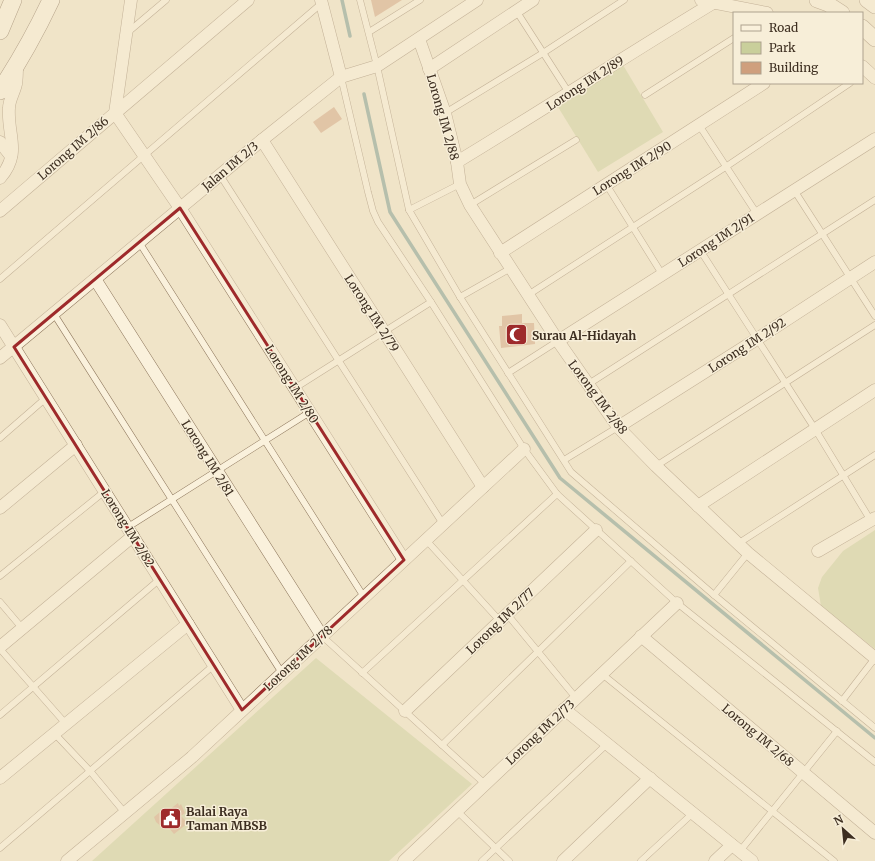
<svg xmlns="http://www.w3.org/2000/svg" width="875" height="861" font-family="Merriweather,serif">
	<style>
		.green { fill: #c9cf9b }
		.lines { fill: none; stroke-linecap: round; stroke-linejoin: round }
		.stream { stroke: #6f938a; stroke-width: 3.5 }
		.building { fill: #cf9f7d }
		.service-casing { stroke: #8d765c; stroke-width: 7 }
		.minor-casing { stroke: #8d765c; stroke-width: 13 }
		.tertiary-casing { stroke: #8d765c; stroke-width: 16 }
		.secondary-casing { stroke: #6f573f; stroke-width: 18 }
		.service { stroke: #faf1dc; stroke-width: 6 }
		.minor { stroke: #faf1dc; stroke-width: 12 }
		.tertiary { stroke: #faf1dc; stroke-width: 15 }
		.secondary { stroke: #faf1dc; stroke-width: 17 }
		.marked { fill: none; stroke: #9e2a2b; stroke-width: 3; stroke-linejoin: round }
		.labels { text-anchor: middle; dominant-baseline: central; stroke-width: 3; stroke-linejoin: round; paint-order: stroke }
		.street-label { font-size: 12px; fill: #3d2e20; stroke: #f7eed8 }
		.poi-label { font-size: 12px; font-weight: bold; fill: #3d2e20; stroke: #f7eed8; text-anchor: start }
	</style>
	<rect width="100%" height="100%" fill="#f0e4c8"/>
	<!-- green -->
	<g class="green">
		<path d="M623 65 663 132 598 172 558 107Z"/>
		<path d="M875 530V649L821 606 818 588 822 577 843 551Z"/>
		<path d="M316 658 472 784 389 861H92Z"/>
	</g>
	<g class="lines">
		<!-- stream -->
		<g class="stream">
			<path d="M342 0 350 36"/>
			<path d="M364 94 390 212 560 478 875 738"/>
		</g>
	</g>
	<!-- building -->
	<g class="building">
		<path d="M371 0H402L375 17Z"/>
		<path d="M334 107 342 119 321 133 313 122Z"/>
		<path d="M522 314V323H534L535 344 501 348 499 326H502V316Z"/>
		<path d="M178 803 179 806 181 804 185 813 181 816 188 823 174 834 169 828 164 829 156 822 154 817 160 812 164 814Z"/>
	</g>
	<g class="lines">
		<defs>
			<g id="service">
				<path d="M360 0 377 66 409 210 460 297 571 472 714 595 875 728"/>
				<path d="M517 12 569 93"/>
				<path d="M369 32 420 0"/>
				<path d="M127 33 166 0"/>
				<path d="M341 77 368 192 373 211 378 222 431 302 524 449 557 494 677 603 875 762"/>
				<path d="M645 95 734 38"/>
				<path d="M445 113 543 53 624 0"/>
				<path d="M699 125 757 214"/>
				<path d="M220 175 443 524"/>
				<path d="M606 184 662 274"/>
				<path d="M794 190 875 316"/>
				<path d="M470 205 576 140"/>
				<path d="M409 210 460 184"/>
				<path d="M139 242 364 597"/>
				<path d="M700 250 815 429 871 521"/>
				<path d="M0 279 322 3"/>
				<path d="M528 295 727 166 850 83"/>
				<path d="M460 297 511 268"/>
				<path d="M54 314 282 673"/>
				<path d="M508 373 558 341"/>
				<path d="M587 385 875 200"/>
				<path d="M295 388 431 302"/>
				<path d="M0 438 46 398"/>
				<path d="M564 460 618 427"/>
				<path d="M656 466 875 325"/>
				<path d="M128 527 310 412"/>
				<path d="M426 540 500 621"/>
				<path d="M739 543 875 455"/>
				<path d="M0 576 105 491"/>
				<path d="M714 595 748 553"/>
				<path d="M0 602 22 628"/>
				<path d="M507 614 576 698"/>
				<path d="M322 636 485 784"/>
				<path d="M0 649 66 724"/>
				<path d="M362 673 557 494"/>
				<path d="M602 674 834 861"/>
				<path d="M842 701 875 658"/>
				<path d="M0 715 160 579"/>
				<path d="M54 733 90 771 125 813"/>
				<path d="M442 745 631 561"/>
				<path d="M457 811 509 861"/>
				<path d="M0 848 214 665"/>
				<path d="M740 851 837 731"/>
				<path d="M482 861 607 744"/>
				<path d="M641 861 693 813"/>
			</g>
			<g id="minor">
				<path d="M321 0 341 77"/>
				<path d="M701 0 767 13"/>
				<path d="M419 39 445 113 457 162 460 184 470 205 558 341 618 427 656 466 748 553 875 658"/>
				<path d="M862 66 875 78"/>
				<path d="M429 69 533 0"/>
				<path d="M115 113 180 208 404 560"/>
				<path d="M115 113 131 0"/>
				<path d="M262 140 483 487"/>
				<path d="M0 142 11 156"/>
				<path d="M457 162C543 110 627 55 713 3"/>
				<path d="M0 178C22 153 7 135 9 108 9 100 14 93 16 84 17 78 17 72 17 65"/>
				<path d="M0 211 248 0"/>
				<path d="M500 253 764 83"/>
				<path d="M95 279 322 636"/>
				<path d="M0 325 242 710"/>
				<path d="M558 341 875 139"/>
				<path d="M0 358 262 140 341 77 377 66 477 0"/>
				<path d="M618 427 757 339 875 262"/>
				<path d="M698 506 875 390"/>
				<path d="M0 508 76 445"/>
				<path d="M818 551 875 518"/>
				<path d="M641 636 875 833"/>
				<path d="M0 647 133 536"/>
				<path d="M564 709 752 861"/>
				<path d="M405 711 596 530"/>
				<path d="M0 778 188 624"/>
				<path d="M67 861 192 757 524 449"/>
				<path d="M404 861 677 603"/>
				<path d="M563 861 650 778"/>
				<path d="M715 861 732 845"/>
			</g>
			<g id="tertiary">
				<path d="M817 0 828 4 842 13"/>
				<path d="M867 0 875 6"/>
				<path d="M862 27 875 39"/>
			</g>
			<g id="secondary">
				<path d="M0 31 13 0"/>
				<path d="M0 91C19 62 36 32 51 0"/>
			</g>
		</defs>
		<!-- service casing -->
		<use href="#service" class="service-casing"/>
		<!-- minor casing -->
		<use href="#minor" class="minor-casing"/>
		<!-- tertiary casing -->
		<use href="#tertiary" class="tertiary-casing"/>
		<!-- secondary casing -->
		<use href="#secondary" class="secondary-casing"/>
		<!-- service -->
		<use href="#service" class="service"/>
		<!-- minor -->
		<use href="#minor" class="minor"/>
		<!-- tertiary -->
		<use href="#tertiary" class="tertiary"/>
		<!-- secondary -->
		<use href="#secondary" class="secondary"/>
	</g>
	<!-- marked area -->
	<path d="M0 0H875V861H0ZM180 208 404 560 242 710 14 347Z" fill="#f0e4c8" fill-opacity=".55" fill-rule="evenodd"/>
	<path class="marked" d="M180 208 404 560 242 710 14 347Z"/>
	<!-- icons -->
	<defs>
		<symbol id="mosque-square" viewBox="-11 -11 22 22"><rect x="-9" y="-9" width="18" height="18" rx="4" fill="#9e2a2b" stroke="#f7eed8"/><path d="M3.5-4.9A6 6 0 1 0 3.5 4.9A5 5 0 1 1 3.5-4.9Z" fill="#fff"/></symbol>
		<symbol id="civic-square" viewBox="-11 -11 22 22"><rect x="-9" y="-9" width="18" height="18" rx="4" fill="#9e2a2b" stroke="#f7eed8"/><path d="M-.6-6.5H3V-4.5H.6V-3L4-1V1h2V6H-6V1h2V-1L-.6-3ZM-1.2 2.5V6h2.4V2.5Z" fill="#fff"/></symbol>
	</defs>
	<g fill-rule="evenodd">
		<use href="#mosque-square" x="504" y="322" width="25" height="25"/>
		<use href="#civic-square" x="158" y="806" width="25" height="25"/>
	</g>
	<g class="labels">
		<!-- street labels -->
		<g class="street-label">
			<text transform="translate(585 83) rotate(-33)">Lorong IM 2/89</text>
			<text transform="translate(443 117) rotate(74)">Lorong IM 2/88</text>
			<text transform="translate(73 148) rotate(-41)">Lorong IM 2/86</text>
			<text transform="translate(230 166) rotate(-40)">Jalan IM 2/3</text>
			<text transform="translate(632 168) rotate(-32)">Lorong IM 2/90</text>
			<text transform="translate(716 240) rotate(-33)">Lorong IM 2/91</text>
			<text transform="translate(372 313) rotate(57)">Lorong IM 2/79</text>
			<text transform="translate(747 345) rotate(-33)">Lorong IM 2/92</text>
			<text transform="translate(292 384) rotate(58)">Lorong IM 2/80</text>
			<text transform="translate(598 397) rotate(53)">Lorong IM 2/88</text>
			<text transform="translate(208 458) rotate(58)">Lorong IM 2/81</text>
			<text transform="translate(128 528) rotate(58)">Lorong IM 2/82</text>
			<text transform="translate(500 621) rotate(-44)">Lorong IM 2/77</text>
			<text transform="translate(298 658) rotate(-43)">Lorong IM 2/78</text>
			<text transform="translate(540 732) rotate(-43)">Lorong IM 2/73</text>
			<text transform="translate(758 735) rotate(40)">Lorong IM 2/68</text>
		</g>
		<!-- poi labels -->
		<g class="poi-label">
			<text x="532" y="335">Surau Al-Hidayah</text>
			<text x="186" y="811">Balai Raya<tspan x="186" dy="14">Taman MBSB</tspan></text>
		</g>
	</g>
	<!-- legend -->
	<rect x="733" y="12" width="130" height="72" fill="#f7eed8" stroke="#ada18e"/>
	<rect x="741" y="25" width="20" height="6" fill="#faf1dc" stroke="#ada18e"/>
	<text x="769" y="32" font-size="12" fill="#3d2e20">Road</text>
	<rect x="741" y="42" width="20" height="12" fill="#c9cf9b" stroke="#ada18e"/>
	<text x="769" y="52" font-size="12" fill="#3d2e20">Park</text>
	<rect x="741" y="62" width="20" height="12" fill="#cf9f7d" stroke="#ada18e"/>
	<text x="769" y="72" font-size="12" fill="#3d2e20">Building</text>
	<!-- north arrow -->
	<g transform="translate(843 829) rotate(333)" stroke="#f7eed8" stroke-width="3" paint-order="stroke">
	<path d="M0-3L7 15L0 10L-7 15Z" fill="#3d2e20"/>
	<text y="-6" font-size="11" font-weight="bold" text-anchor="middle" fill="#3d2e20">N</text>
	</g>
</svg>
